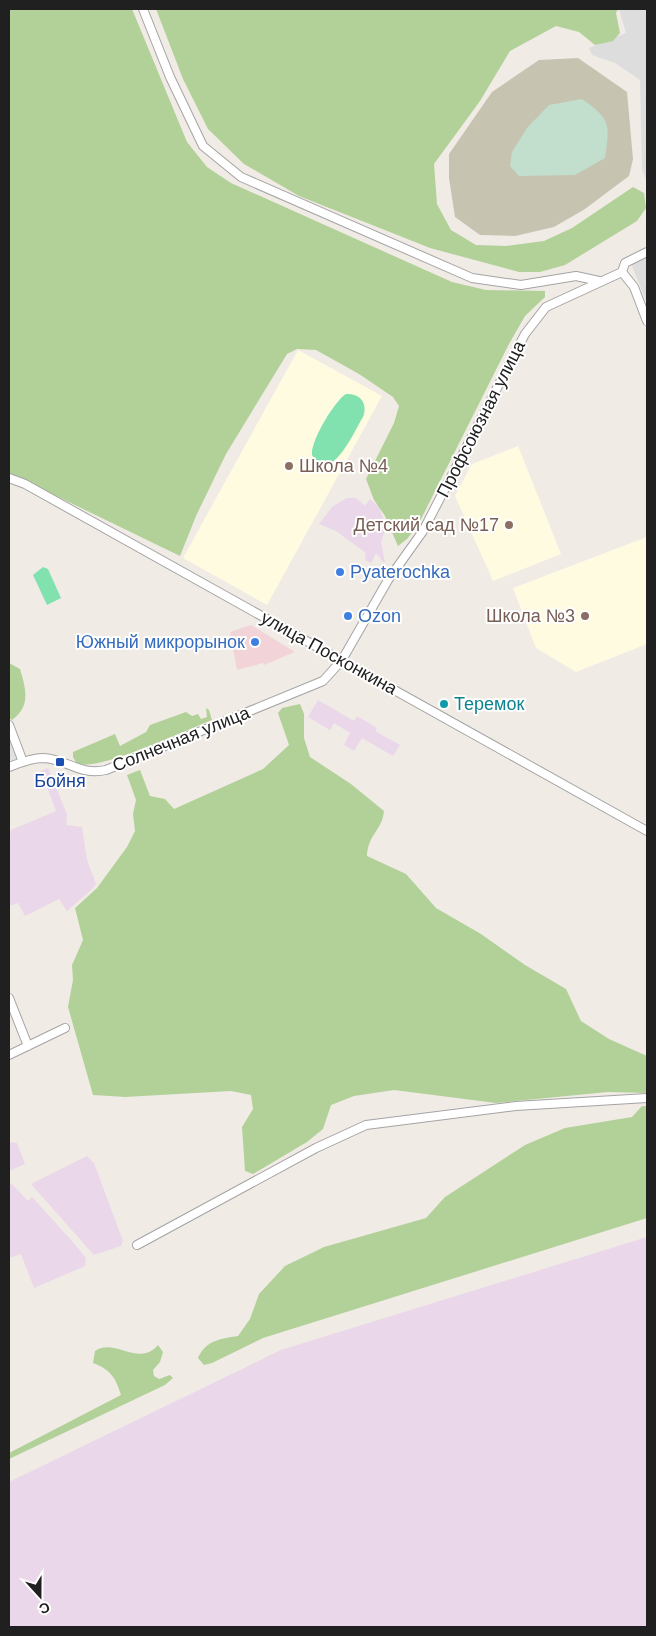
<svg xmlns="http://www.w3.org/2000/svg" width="656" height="1636" viewBox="0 0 656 1636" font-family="Helvetica,sans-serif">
  <rect width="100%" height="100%" fill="#f1ebe6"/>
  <!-- residential -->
  <path fill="#dedddd" d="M619,9H647V182L642,170L640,80L615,63L592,55L589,48L626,33Z
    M647,257V303L632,266L633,263Z"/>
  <!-- commercial -->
  <path fill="#f2d4d8" d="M251,625L295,652L264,665L263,663L237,670L230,632Z"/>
  <!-- industrial -->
  <path fill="#ead7e9" d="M347,498H356L365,506L370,499L379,507L386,527L381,542L385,562H383L376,553L371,563L365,560L366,553L336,531L319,524L333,506Z
    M318,700L354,721L357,716L377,728L375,731L400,745L393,756L362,738L354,751L344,745L350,733L334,723L330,730L308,717Z
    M48,768L67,814L66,825L82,827L87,860L96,884L90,891L67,911L59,899L25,916L18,903L9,906V843L11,830L56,811L41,771Z
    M9,1142L17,1143L25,1164L9,1171Z
    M87,1156L94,1163L123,1241L121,1246L94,1255L31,1184Z
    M12,1184L28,1201L32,1197L72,1241L86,1258L85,1266L34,1288L21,1254L9,1258V1185Z
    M647,1237V1627H9V1482L281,1350Z"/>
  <!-- education -->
  <path fill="#fffbe0" d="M298,350L382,396L267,605L183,558Z
    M518,446L561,554L493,581L455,496L472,464Z
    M647,537V644L576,672L536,648L513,588Z"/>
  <!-- construction -->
  <path fill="#c6c3b1" d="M578,58L627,92L633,159L629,176L585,209L554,227L515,236L480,235L455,217L449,178V154L492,92L539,60Z"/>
  <!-- forest -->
  <path fill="#b2d199" d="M9,9H132L187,142L207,167L231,183L452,282L486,290L545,291V297L525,316L509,344L418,525L407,539L398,546L385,516L374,500L366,479L394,423L399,406L393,397L359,374L316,350L297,349L287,354L226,454L196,516L180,556L9,473Z
    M156,9H618L616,13L620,33L613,41L595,45L579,32L556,26L510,51L480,101L434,164L437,204L451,230L476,245L506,246L544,241L572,228L633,187L644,193L646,208L637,221L565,265L540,272H519L430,248L299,196L244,164L208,129L183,79Z
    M9,663L20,669C26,689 31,706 12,720L9,718Z
    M300,704L304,714V738L310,757L351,784L384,811C382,831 368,834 367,856L406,874L436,908L481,934L525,965L566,989L581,1021L609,1039L647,1056V1093L608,1092L496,1103L394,1090L354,1096L331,1105L323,1129L307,1142L253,1174L245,1171L242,1127L253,1109L251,1095L231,1091L125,1097L93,1095L68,1007L73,980L72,965L83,940L75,908L97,888L127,847L135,831L133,814L136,800L127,775L140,770L150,796L165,799L174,809L263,769L289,745L278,713L282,708Z
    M206,708L209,710L212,720C186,730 100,771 77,764L73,757V752L115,734L120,746L146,732L150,725L186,712L192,716L198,714L201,719L207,717Z
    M642,1106H647V1218L263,1338L212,1363L204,1365L198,1358C206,1340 220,1339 238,1336L250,1319L259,1294L285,1266L324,1247L426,1218L445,1197L525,1145L565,1128L632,1117Z
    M158,1345L163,1352L160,1362L153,1370L154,1376L159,1379L170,1375L173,1378L165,1385L9,1459V1453L121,1395C116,1378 110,1369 93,1363L95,1351C115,1337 138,1368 158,1345Z"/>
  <!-- wetland -->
  <path fill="#c2dfcd" d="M582,99C611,119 610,125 605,158L575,175L519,176L510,166L512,152L527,128L549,105Z"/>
  <!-- pitch -->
  <path fill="#81e2af" d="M346,394C361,393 368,404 363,417C354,431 331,487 312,455C310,442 335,400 346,394Z
    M43,567L48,569L61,598L47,605L33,575Z"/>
  <!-- parking -->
  <path fill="#e0e0e0" d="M13,735L21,757L9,761V737Z"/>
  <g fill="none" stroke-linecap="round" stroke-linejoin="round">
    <!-- minor casing -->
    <g stroke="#a4a4a4" stroke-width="10">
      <path id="minor" d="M143,9L170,77L203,146L241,177L472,278L521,285L576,276L599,281
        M622,272L634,287L647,321
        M9,478L25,484L647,831
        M9,725L23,762
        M9,767C19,763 31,758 43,758C67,759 80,776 106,770L323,681L342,660L388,580L423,531L525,334L546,307L622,272L625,263L647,252
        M9,998L28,1046
        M9,1055L65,1028
        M137,1245L316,1148L366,1125L516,1106L647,1098"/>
    </g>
    <!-- minor -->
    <use href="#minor" stroke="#fff" stroke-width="8"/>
  </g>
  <!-- markers -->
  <g fill="#8d6e63" stroke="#fff" stroke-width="2">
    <circle cx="289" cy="466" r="5"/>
    <circle cx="509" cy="525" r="5"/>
    <circle cx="585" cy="616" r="5"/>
  </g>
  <g fill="#3f7fe0" stroke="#fff" stroke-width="2">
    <circle cx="340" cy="572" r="5"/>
    <circle cx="348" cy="616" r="5"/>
    <circle cx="255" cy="642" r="5"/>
  </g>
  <circle fill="#0f9aa8" stroke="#fff" stroke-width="2" cx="444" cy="704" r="5"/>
  <rect fill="#1a4fb4" stroke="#fff" stroke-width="2" x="55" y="757" width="10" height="10" rx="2.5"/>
  <g text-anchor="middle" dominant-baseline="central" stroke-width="4" stroke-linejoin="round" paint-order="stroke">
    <!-- street labels -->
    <g font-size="18" fill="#202020" stroke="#fff">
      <text transform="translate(481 419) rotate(-63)">Профсоюзная улица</text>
      <text transform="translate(329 653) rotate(29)">улица Посконкина</text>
      <text transform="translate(181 739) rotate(-22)">Солнечная улица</text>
    </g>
    <!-- education labels -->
    <g font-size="18" fill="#785e54" stroke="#fff" text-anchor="end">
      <text x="299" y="466" text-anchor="start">Школа №4</text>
      <text x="499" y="525">Детский сад №17</text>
      <text x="575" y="616">Школа №3</text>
    </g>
    <!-- shop labels -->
    <g font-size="18" fill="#366cbe" stroke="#fff" text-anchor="start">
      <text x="350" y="572">Pyaterochka</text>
      <text x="358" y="616">Ozon</text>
      <text x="245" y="642" text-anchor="end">Южный микрорынок</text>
    </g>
    <!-- culture labels -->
    <g font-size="18" fill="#0d838f" stroke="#fff" text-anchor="start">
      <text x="454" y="704">Теремок</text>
    </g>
    <!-- transit labels -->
    <g font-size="18" fill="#164399" stroke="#fff">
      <text x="60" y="781">Бойня</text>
    </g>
  </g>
  <!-- border -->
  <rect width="656" height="1636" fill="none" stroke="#202020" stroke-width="20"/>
  <!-- north arrow -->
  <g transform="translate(40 1596) rotate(159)" stroke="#ffffff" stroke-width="4" paint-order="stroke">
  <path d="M0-4L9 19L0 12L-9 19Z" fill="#202020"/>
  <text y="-8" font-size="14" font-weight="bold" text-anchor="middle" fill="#202020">С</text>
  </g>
</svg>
